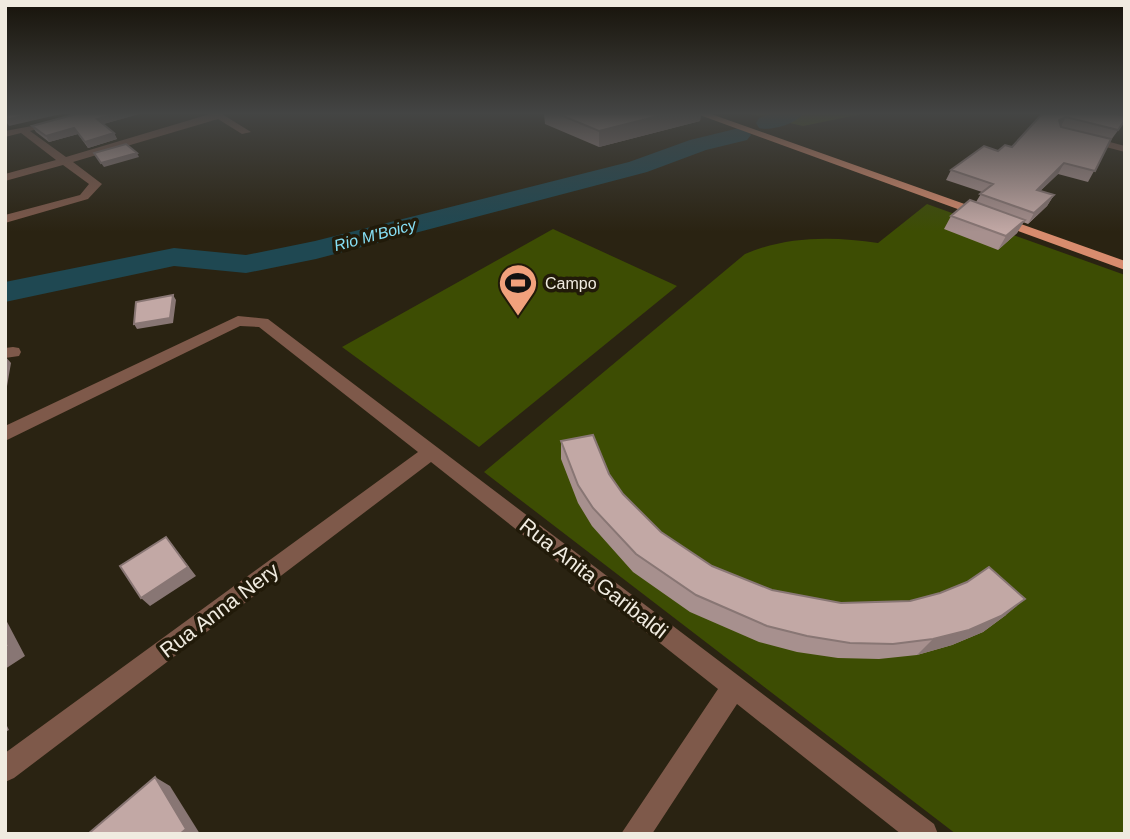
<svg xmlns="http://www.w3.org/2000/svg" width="1130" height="839" viewBox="0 0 1130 839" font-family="Helvetica,sans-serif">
  <rect width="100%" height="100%" fill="#2a2312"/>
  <!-- green -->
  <path fill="#3d4d03" d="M927,204L1125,275V834H956L484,472L745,254C787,236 833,236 878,243Z
    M553,229L677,286L479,447L342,347Z"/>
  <!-- forest -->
  <path fill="#47580f" d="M751,114H862L803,126Z"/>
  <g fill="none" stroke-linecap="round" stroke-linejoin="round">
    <!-- river -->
    <path fill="#1f4852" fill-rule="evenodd" d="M771,114H803C795,124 772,131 759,128L756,123L759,118Z
      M739,128L747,130L751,135L747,140L706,150L647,172L316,259L246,273L174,266L5,302V282L174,248L246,255L315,241L629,162L690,140Z"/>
    <!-- minor -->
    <path fill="#7e594a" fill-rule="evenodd" d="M210,114H222L251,132L242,134L218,119L73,162L102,184L88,199L5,223V215L80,195L89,184L63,165L5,181V174L56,160L21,133L5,137V131L37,125V129L30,131L66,157Z
      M1087,136L1125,146V152L1083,141L1082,139Z
      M238,316L268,319L934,824L938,834H901L737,704L652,834H621L718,689L431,462L14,778L5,782V753L418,452L259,327L240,326L5,441V426Z
      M13,347L19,348L21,352L19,356L5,358V348Z"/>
    <!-- major -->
    <path fill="#d88c6e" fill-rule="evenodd" d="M697,114H711L1125,261V270Z"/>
  </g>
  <!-- wall -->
  <path fill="#a7908e" d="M139,114L103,124L114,133L117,139L88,148L78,134L49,142L36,132L32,126Z
    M544,114H701L700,121L599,147L545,124Z
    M1042,114L1125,121L1111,140L1088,182L1058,174L1040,191L1054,195L1047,206L1028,224L1023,222L1017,233L998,250L944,229L951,216L976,202L982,192L946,180L951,170L998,151L1012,147Z
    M561,441L609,474L623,494L661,532L712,566L772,590L841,603L1006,615L983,632L952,645L917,655L879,659L838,658L797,652L759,642L690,612L633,572L592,526L578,503L561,459Z"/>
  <!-- shaded-wall -->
  <path fill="#887674" d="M33,114H61L9,126L5,120Z
    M116,114H139L100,125L97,119Z
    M666,114H701L700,121L599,147V131Z
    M1066,117L1061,126L1059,120Z
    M74,128L78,134L49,142L46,136Z
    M114,133L117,139L88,148L85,142Z
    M137,153L139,157L104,167L101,163Z
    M1064,163L1058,174L1030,201L1037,190Z
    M1054,195L1047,206L1028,224L1034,213Z
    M1025,220L1017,233L998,250L1006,236Z
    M173,295L176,300L173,323L137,329L134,324Z
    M5,356L11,363L6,392L5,393Z
    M166,537L196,576L150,606L141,598Z
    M1025,599L1006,615L983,632L952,645L917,655L933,639Z
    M5,618L25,656L5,669Z
    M5,722L9,730L5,732Z
    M155,777L170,786L200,834H180Z"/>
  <!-- building -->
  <path fill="#c2a8a5" stroke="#887674" stroke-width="2" d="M5,114H33L5,120Z
    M76,114H116L97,119L114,133L85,142L74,128L46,136L32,126Z
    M558,114H666L599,131Z
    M1042,114H1117L1125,116V120L1118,130L1066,117L1059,120L1061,127L1111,139L1095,171L1064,163L1037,190L1054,195L1034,213L980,194L993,184L951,170L984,146L998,151L1005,145L1012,147Z
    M126,144L137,153L101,163L94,153Z
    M970,200L1025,220L1006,236L951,216Z
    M173,295L170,318L134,324L136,302Z
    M593,435L609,474L623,494L661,532L712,566L772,590L841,603L910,601L940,593L967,582L989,567L1025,599L1001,616L969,630L933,639L893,644L850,643L807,636L767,626L696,595L636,554L593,508L578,485L561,441Z
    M166,537L188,567L141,598L120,566Z
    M5,639L9,646L5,648Z
    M155,777L186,829L180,834H88Z"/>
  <!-- sky -->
  <linearGradient id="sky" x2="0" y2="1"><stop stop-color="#17130a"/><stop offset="0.49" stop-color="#444544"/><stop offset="1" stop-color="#444544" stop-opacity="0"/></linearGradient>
  <rect width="1130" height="232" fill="url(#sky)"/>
  <!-- icons -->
  <defs>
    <g id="stadium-pin" transform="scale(2.0125)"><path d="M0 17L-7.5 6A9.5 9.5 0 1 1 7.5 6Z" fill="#f1a17c" stroke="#211a09"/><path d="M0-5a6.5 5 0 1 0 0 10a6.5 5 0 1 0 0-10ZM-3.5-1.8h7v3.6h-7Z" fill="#111"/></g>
  </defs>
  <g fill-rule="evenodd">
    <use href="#stadium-pin" x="518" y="283"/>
  </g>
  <g text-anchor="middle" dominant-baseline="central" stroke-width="7" stroke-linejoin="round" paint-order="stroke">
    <!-- far-water labels -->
    <g font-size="16" font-style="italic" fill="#87e0f6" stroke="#211a09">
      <text transform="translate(375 235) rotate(-15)">Rio M'Boicy</text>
    </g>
    <!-- far-poi labels -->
    <g font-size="16" fill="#f0ebe0" stroke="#211a09" text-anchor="start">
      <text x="545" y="283">Campo</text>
    </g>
    <!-- near-street labels -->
    <g font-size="21" fill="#f0ebe0" stroke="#211a09">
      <text transform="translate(594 578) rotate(38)">Rua Anita Garibaldi</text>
      <text transform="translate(219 610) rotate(-37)">Rua Anna Nery</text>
    </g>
  </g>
  <!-- border -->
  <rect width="1130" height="839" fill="none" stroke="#f0ebe0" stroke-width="14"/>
</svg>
